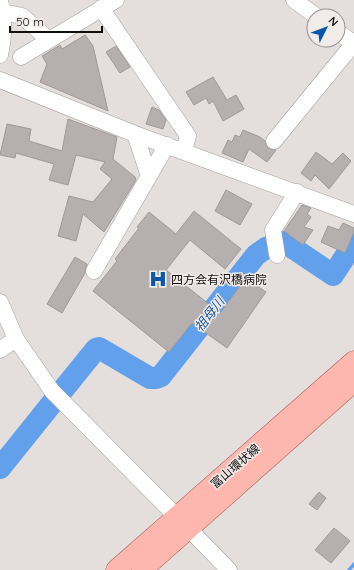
<svg xmlns="http://www.w3.org/2000/svg" width="354" height="570" viewBox="0 0 354 570" font-family="Quicksand,'Noto Sans JP',sans-serif">
  <rect width="100%" height="100%" fill="#e4dedd"/>
  <g fill="none" stroke-linecap="round" stroke-linejoin="round">
    <!-- stream -->
    <path stroke="#62a0eb" stroke-width="3.5" d="M349,570L354,564"/>
    <!-- river -->
    <path stroke="#62a0eb" stroke-width="22" d="M62,391L96,349L99,348L150,378H156L161,376L256,255L266,248L284,242L333,275L354,243
      M0,468L53,402"/>
  </g>
  <!-- building -->
  <path fill="#b5b0af" stroke="#9f9a99" d="M85,35L93,46L108,111L40,82L47,64L42,56L60,45L62,49Z
    M116,46L130,67L120,73L106,52Z
    M213,77L227,100L236,95L244,109L223,121L213,101L209,104L206,98L194,105L186,92Z
    M152,107L159,110L166,120L163,129L146,124Z
    M68,119L117,137L113,159L135,177L136,180L104,232L83,214L76,241L58,236L69,196L93,202L112,179L100,169L105,162L76,155L68,185L49,180L54,164L16,153L15,158L0,155L7,124L31,129L29,141L62,151Z
    M243,130L260,137L265,141L268,148L276,150L267,162L249,149L243,162L222,153L228,140L232,142L235,135L240,137Z
    M316,152L332,164L343,153L351,161L329,189L315,175L311,181L301,173Z
    M226,190L252,204L240,225L215,211Z
    M302,205L311,208L307,214L311,217L304,227L313,230L303,245L284,231Z
    M194,211L241,249L225,269L190,240L166,270L220,313L246,278L266,292L227,348L192,323L169,352L93,291L117,261L115,259L139,228L137,227L149,212L176,234Z
    M343,223L354,228V232L345,253L321,242L328,226L339,230Z
    M75,257L87,264L85,273L62,313L47,304Z
    M319,492L326,498L317,510L309,504Z
    M334,528L350,541L331,563L315,550Z"/>
  <g fill="none" stroke-linecap="round" stroke-linejoin="round">
    <!-- minor casing -->
    <g stroke="#a49e9d" stroke-width="17">
      <path id="minor" d="M294,0L316,16
        M0,1C5,20 4,36 0,55
        M101,8L188,136L184,151
        M3,12L22,16L49,40
        M338,32L353,43L354,41
        M21,57L116,0
        M0,80L135,134L354,214
        M135,134L149,176
        M274,141L354,43
        M277,255L273,230L297,192
        M94,271L167,145
        M0,302L16,339L52,391L177,517
        M0,350L16,339
        M189,529L229,570"/>
    </g>
    <!-- major casing -->
    <g stroke="#a95d54" stroke-width="21">
      <path id="major" d="M116,570L354,361
        M142,570L354,382"/>
    </g>
    <!-- minor -->
    <use href="#minor" stroke="#fff" stroke-width="16"/>
    <!-- major -->
    <use href="#major" stroke="#fdb7af" stroke-width="20"/>
  </g>
  <!-- icons -->
  <defs>
    <g id="hospital-bare" transform="scale(1.38)"><path d="M-5-5h3v3.5h4V-5h3V5h-3V1.5h-4V5h-3Z" fill="#0659a8" stroke="#f1ebea" stroke-width="2.5" paint-order="stroke"/></g>
  </defs>
  <g fill-rule="evenodd">
    <use href="#hospital-bare" x="158" y="279"/>
  </g>
  <g text-anchor="middle" dominant-baseline="central" stroke-width="3" stroke-linejoin="round" paint-order="stroke">
    <!-- poi labels -->
    <g font-size="12" fill="#100e0d" stroke="#f1ebea" text-anchor="start">
      <text x="171" y="279">四方会有沢橋病院</text>
    </g>
    <!-- street labels -->
    <g font-size="12" fill="#100e0d" stroke="#f1ebea">
      <text transform="translate(235 466) rotate(-41)">富山環状線</text>
    </g>
    <!-- water labels -->
    <g font-size="13" font-style="italic" fill="#145497" stroke="#f1ebea">
      <text transform="translate(209 314) rotate(-52)">祖母川</text>
    </g>
  </g>
  <!-- north arrow -->
  <g transform="translate(326 28) rotate(48)"><circle r="19" fill="#f1ebea" stroke="#979392"/>
  <path d="M0-3L7 15L0 10L-7 15Z" fill="#0659a8"/>
  <text y="-6" font-size="11" font-weight="bold" text-anchor="middle" fill="#100e0d">N</text>
  </g>
  <!-- scale -->
  <path d="M10 26v6h92v-6" fill="none" stroke="#100e0d" stroke-width="2"/>
  <text x="16" y="26" font-size="12" fill="#100e0d" stroke="#f1ebea" stroke-width="3" paint-order="stroke">50 m</text>
</svg>
